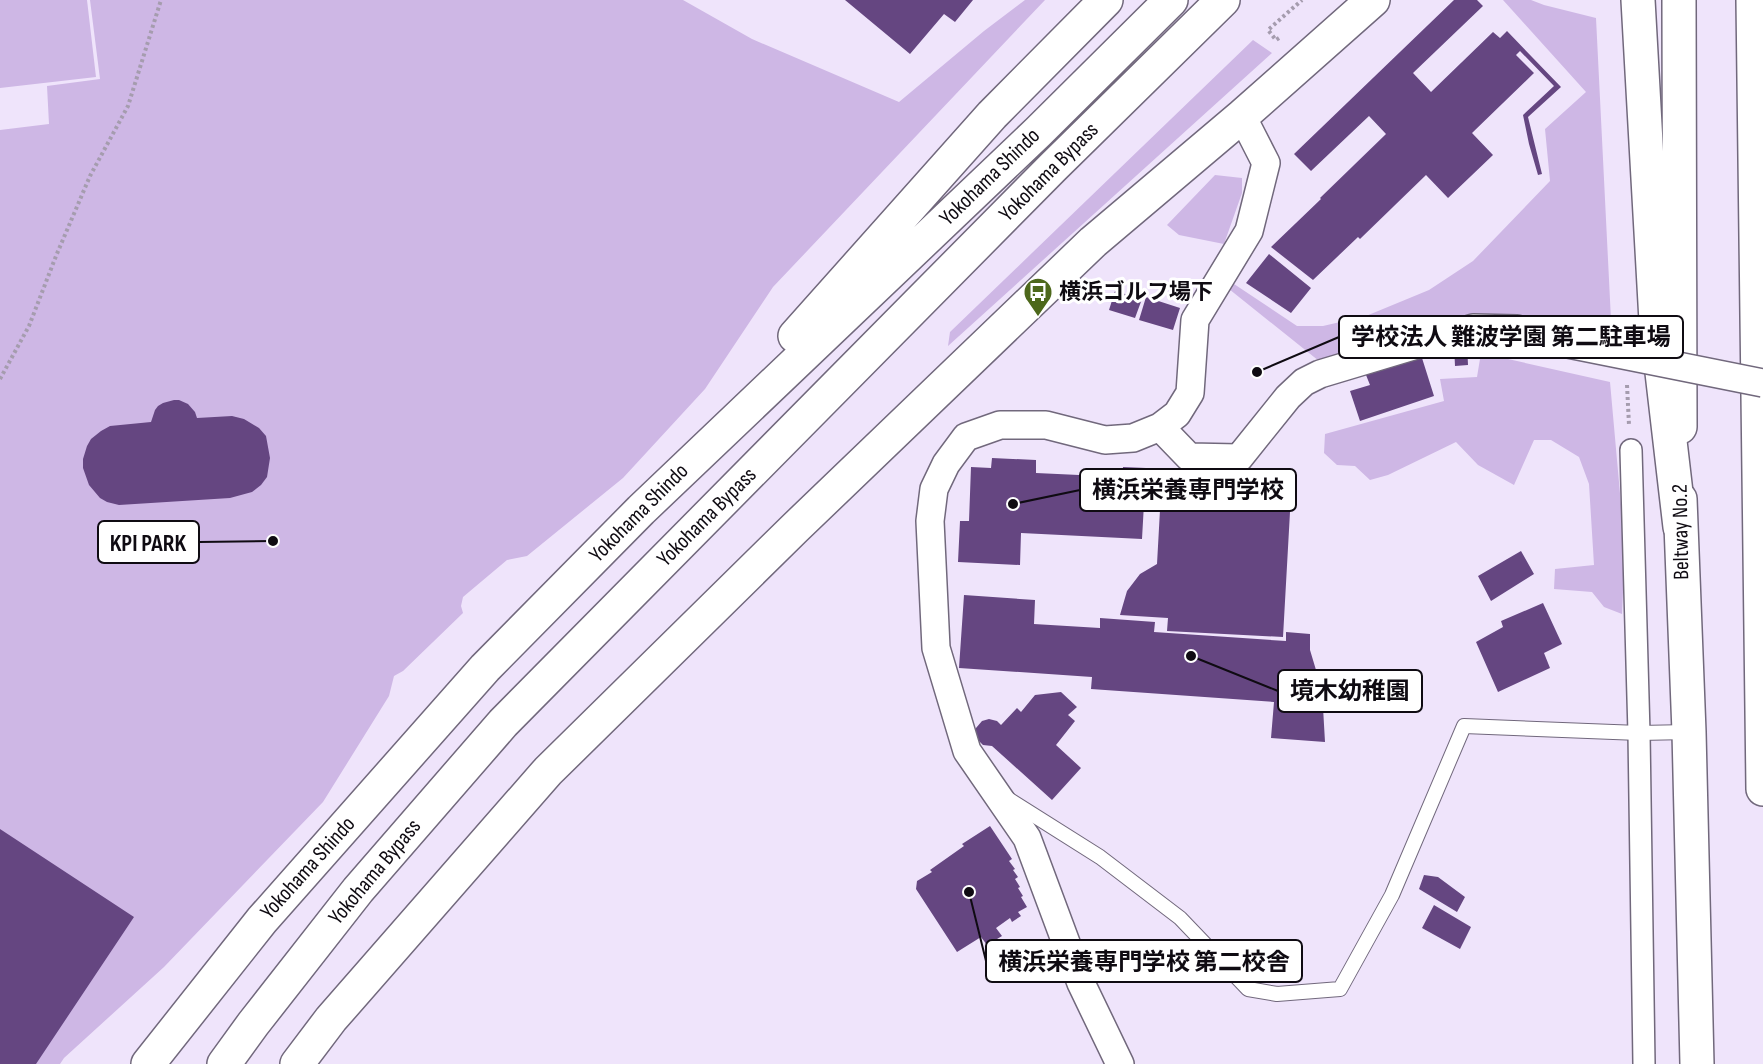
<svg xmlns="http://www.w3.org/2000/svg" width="1763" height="1064" viewBox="0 0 1763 1064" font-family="'Sofia Sans Condensed','Noto Sans JP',sans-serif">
  <rect width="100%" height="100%" fill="#efe4fb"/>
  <!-- green -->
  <path fill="#ceb7e5" d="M0,0H87L96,77L0,88Z
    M90,0H683L752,39L899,102L984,31L1025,0H1045L773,287L705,389L623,478L527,556L507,560L463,597L461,606L463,613L403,671L394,676L389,696L323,802L164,967L64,1058L60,1064H0V130L49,124L47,86L100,79Z
    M1503,0H1531L1544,5L1596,18L1612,340L1517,319L1319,361L1229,289L1234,284L1297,326H1323L1366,316L1429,290L1473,261L1550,181L1545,129L1586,92Z
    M1253,40L1272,53L948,346L950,332Z
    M1215,175L1242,178V193L1224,244L1179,235L1167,225Z
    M1481,353L1610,382L1625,549L1622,614L1604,607L1592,592L1554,589L1555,569L1594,565L1589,484L1579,457L1551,440H1534L1514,485L1478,465L1456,442L1388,475L1370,480L1355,466L1337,465L1324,453L1325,434L1444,401L1440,379L1477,377Z"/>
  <!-- building -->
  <path fill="#654681" d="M845,0H973L955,22L944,14L910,54Z
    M1454,0H1477L1483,6L1413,73L1431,92L1493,32L1500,38L1507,31L1561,87L1528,117L1542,174L1538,175L1529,144L1523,115L1554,86L1520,51L1516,55L1534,73L1472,133L1493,155L1448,198L1426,175L1360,239L1358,237L1313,280L1271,247L1321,199L1320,198L1386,134L1369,116L1311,171L1294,154Z
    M1269,254L1311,288L1291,313L1246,283Z
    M1115,291L1142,299L1135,318L1109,310Z
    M1146,297L1180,308L1173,330L1139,320Z
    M1467,344L1468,365L1455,366L1454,345Z
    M1422,358L1434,396L1360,421L1350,391L1370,385L1366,375Z
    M174,400H179L188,404L195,412L197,418L232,416L244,419L259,428L266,436L270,458L267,477L261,485L252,492L230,498L119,505L107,502L100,498L89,485L83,468V459L87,446L91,439L101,431L110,426L151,422L155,410L158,406L163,403Z
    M992,458L1036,460V473L1122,477L1123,467L1146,468L1142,539L1021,533L1020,565L958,562L960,521H969L971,467L991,468Z
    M1161,492L1182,493L1181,506L1290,512L1283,637L1167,631L1168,618L1120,615L1127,591L1140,574L1157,564Z
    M1521,551L1534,574L1491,601L1478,576Z
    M964,595L1035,600L1034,624L1100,628V618L1155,622L1154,632L1286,641V632L1310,634V650L1322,690L1325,742L1271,738L1274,702L1091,689L1092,677L959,668Z
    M1543,603L1562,644L1544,653L1550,668L1498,692L1476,642L1503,627L1501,621Z
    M1061,692L1077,707L1068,715L1075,721L1056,745L1081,768L1052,800L992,746L983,745L977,739L975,734L976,728L982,721L989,719L997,721L1001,725L1017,708L1021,712L1035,695Z
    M990,826L1012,859L1009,861L1015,869L1013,870L1018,877L1015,879L1020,887L1018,888L1023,896L1021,897L1027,907L1018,912L1021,916L1012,922L1010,918L996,928L1002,936L987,945L981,937L957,952L916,889L917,881L932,872L930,870L964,846L962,844Z
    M0,829L134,917L36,1064H0Z
    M1424,875L1438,877L1465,897L1457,912L1419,889Z
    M1434,905L1471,927L1460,949L1422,928Z"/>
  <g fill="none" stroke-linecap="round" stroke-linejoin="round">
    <!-- service casing -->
    <g stroke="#71687c" stroke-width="16">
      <path id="service" d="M1008,799L1100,857L1180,918L1248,989L1277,994L1340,989L1392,895L1464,726L1639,733L1689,732"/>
    </g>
    <!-- pedestrian casing -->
    <g stroke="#71687c" stroke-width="24">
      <path id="pedestrian" d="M1631,450L1639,733L1644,1064"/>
    </g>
    <!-- minor casing -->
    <g stroke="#71687c" stroke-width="30">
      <path id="minor" d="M1160,427L1189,457L1239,458L1288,397L1304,382L1320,374L1473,328L1517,329L1558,342
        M1120,1064L1081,983L1027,838L967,751L936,648L930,521L934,489L946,464L966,437L1000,425H1046L1105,440L1133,438L1160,427L1177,414L1190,393L1195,320L1249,231L1266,163L1242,116"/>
    </g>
    <!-- tertiary casing -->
    <g stroke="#71687c" stroke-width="36">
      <path id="tertiary" d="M297,1064L331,1019L548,771L795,528L1093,242L1242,116L1373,0"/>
    </g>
    <!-- primary casing -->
    <g stroke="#71687c" stroke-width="36">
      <path id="primary" d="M1679,0L1680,427
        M1753,0L1763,789
        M1680,499L1689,732L1697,1064"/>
    </g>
    <!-- trunk casing -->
    <g stroke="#71687c" stroke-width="36">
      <path id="trunk" d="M1638,0L1656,321L1680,527
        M795,336L992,115L1106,0
        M148,1064L262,920L485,668L641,510L1038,132L1171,0
        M224,1064L253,1024L358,890L503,723L1053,167L1223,0"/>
    </g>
    <!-- path -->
    <path stroke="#a59cae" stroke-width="4" stroke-dasharray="3 3" stroke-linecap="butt" d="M1279,38L1276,40L1268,30L1302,0
      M0,379L29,326L56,256L90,176L128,106L161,0
      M1627,385L1629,425"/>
    <!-- service -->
    <use href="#service" stroke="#fff" stroke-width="14"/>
    <!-- pedestrian -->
    <use href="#pedestrian" stroke="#fff" stroke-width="21"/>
    <!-- minor -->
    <use href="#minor" stroke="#fff" stroke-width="27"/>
    <!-- tertiary -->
    <use href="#tertiary" stroke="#fff" stroke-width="33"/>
    <!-- primary -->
    <use href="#primary" stroke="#fff" stroke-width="33"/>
    <!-- trunk -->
    <use href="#trunk" stroke="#fff" stroke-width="33"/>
    <!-- minor-bridge casing -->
    <g stroke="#71687c" stroke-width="30" stroke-linecap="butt">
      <path id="minor-bridge" d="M1558,342L1763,383"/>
    </g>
    <!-- minor-bridge -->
    <use href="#minor-bridge" stroke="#fff" stroke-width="27"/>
  </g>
  <!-- icons -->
  <defs>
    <g id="bus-pin" transform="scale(1.5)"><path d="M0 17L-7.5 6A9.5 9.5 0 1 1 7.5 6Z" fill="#4d681b" stroke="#fff"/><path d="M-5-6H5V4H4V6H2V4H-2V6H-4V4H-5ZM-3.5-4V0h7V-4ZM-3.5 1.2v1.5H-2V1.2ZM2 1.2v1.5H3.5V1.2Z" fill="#fff"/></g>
  </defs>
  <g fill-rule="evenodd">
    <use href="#bus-pin" x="1038" y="292"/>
  </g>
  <g text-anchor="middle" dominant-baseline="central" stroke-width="6" stroke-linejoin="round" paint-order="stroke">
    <!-- street labels -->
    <g font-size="22" fill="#0f0b12" stroke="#fff">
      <text transform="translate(1049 172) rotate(-45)">Yokohama Bypass</text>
      <text transform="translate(990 177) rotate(-44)">Yokohama Shindo</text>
      <text transform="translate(639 513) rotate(-45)">Yokohama Shindo</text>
      <text transform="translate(707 517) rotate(-45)">Yokohama Bypass</text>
      <text transform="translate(1681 532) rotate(-91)">Beltway No.2</text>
      <text transform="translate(308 868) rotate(-48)">Yokohama Shindo</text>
      <text transform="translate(375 872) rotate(-50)">Yokohama Bypass</text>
    </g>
    <!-- poi labels -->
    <g font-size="22" font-weight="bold" fill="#0f0b12" stroke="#fff" text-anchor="start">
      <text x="1059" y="292">横浜ゴルフ場下</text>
    </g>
  </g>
  <!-- callouts -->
  <path fill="none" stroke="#0f0b12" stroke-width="2" d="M1257 372L1339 337M1013 504L1080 490M273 541L199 542M1191 656L1278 691M969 892L986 961"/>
  <g fill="#0f0b12" stroke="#fff" stroke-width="2">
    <circle cx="1257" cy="372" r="6"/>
    <circle cx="1013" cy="504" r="6"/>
    <circle cx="273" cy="541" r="6"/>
    <circle cx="1191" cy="656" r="6"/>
    <circle cx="969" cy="892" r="6"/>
  </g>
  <g fill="#fff" stroke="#0f0b12" stroke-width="2">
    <rect x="1339" y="316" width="344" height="42" rx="6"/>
    <rect x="1080" y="469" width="216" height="42" rx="6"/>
    <rect x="98" y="521" width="101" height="42" rx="6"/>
    <rect x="1278" y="670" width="144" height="42" rx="6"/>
    <rect x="986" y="940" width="316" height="42" rx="6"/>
  </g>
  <g font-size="24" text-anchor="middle" font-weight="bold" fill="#0f0b12">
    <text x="1511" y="345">学校法人 難波学園 第二駐車場</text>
    <text x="1188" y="498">横浜栄養専門学校</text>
    <text x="148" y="551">KPI PARK</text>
    <text x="1350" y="699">境木幼稚園</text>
    <text x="1144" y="970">横浜栄養専門学校 第二校舎</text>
  </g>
</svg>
